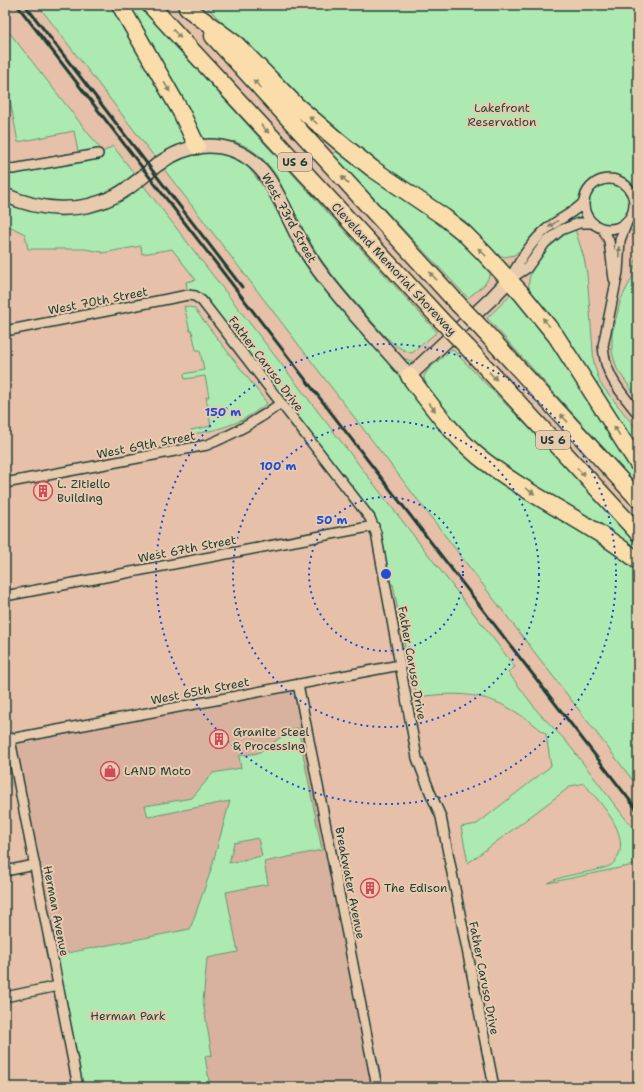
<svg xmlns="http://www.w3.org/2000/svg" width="643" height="1092" viewBox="0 0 643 1092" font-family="'Shantell Sans',sans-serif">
  <rect width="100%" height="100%" fill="#e6c0a9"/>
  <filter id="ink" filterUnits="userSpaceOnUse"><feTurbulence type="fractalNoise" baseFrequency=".025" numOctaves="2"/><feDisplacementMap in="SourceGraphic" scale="8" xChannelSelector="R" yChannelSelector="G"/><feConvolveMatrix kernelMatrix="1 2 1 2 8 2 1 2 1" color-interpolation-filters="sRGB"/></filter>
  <g filter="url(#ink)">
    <!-- built -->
    <path fill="#d8b29e" d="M298,684L377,1087H204L176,932L52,956L19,785L5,788V740Z"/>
    <!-- green -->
    <path fill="#aceab1" stroke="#669472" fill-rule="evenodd" d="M38,5H138L437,332L412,353C392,348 380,330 366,315C351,297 335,280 322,261C304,234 291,204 276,175C265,159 252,147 233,141L251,171L265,189L302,260L317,281L366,338L389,352L413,362L409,382L441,426L638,568V787Z
      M205,5H638V242L625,220L606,225L587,227L546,225L525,247L514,255L505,257L492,253L483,245L478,234L465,221L409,187L376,164L281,82Z
      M5,27L103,152L113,146L515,667L508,672L538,712L566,741L638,835V864L548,883C566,873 587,874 607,867C614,865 618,858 620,851C625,827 598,801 584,783L571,786L468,863L461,827L477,824L551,766L546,734C501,697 475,689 417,697L410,664H408L393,584L385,585L376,533L202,301L188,295L186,282L196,280L172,249L142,254L141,246L102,253V252L85,249H28L25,234L5,224V168L79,157L74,131L18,142L5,74Z
      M339,149L443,222L492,271L485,284L468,298L333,155Z
      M575,229L584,258L587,274L594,364L600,383L638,431V454L532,297C530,292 528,287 529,281C530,266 549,245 561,236C565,233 570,231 575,229Z
      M638,248V399L617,369L612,352V334L621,299L632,278Z
      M513,293L562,353L638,474V482L636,484L487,318Z
      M184,306L194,308L267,403C245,422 221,430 192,434L191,430L211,426L206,397H209L205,376L185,379L184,374L204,370L200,350H196L192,331H190Z
      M452,349L557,457L638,545L632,551L505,469L466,437L427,387C426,384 424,380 424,377C425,370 446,355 452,349Z
      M298,728L322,850L264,862L268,884L226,892L238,952L207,958L203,1002L212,1055L205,1056L210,1087H78L52,956L190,929L210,873L230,801L148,817L145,806L192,798L213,773L241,768L239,756L258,753L293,729ZM258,838L262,856L229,863L234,843Z"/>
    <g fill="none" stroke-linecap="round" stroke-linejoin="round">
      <!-- street casing -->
      <g stroke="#1f3d34" stroke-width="12">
        <path id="street" d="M5,168L13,169L98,154
          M584 204a25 25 0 1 1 50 0a25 25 0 1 1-50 0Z
          M627,222L620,240L618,272L603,346C605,376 620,391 638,414
          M603,229L609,241L614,279
          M510,279L527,268L545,243L561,230L579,223H593
          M509,280C520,261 531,241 549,227C560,218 574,213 584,202
          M5,331L188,295L195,296L202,301L370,518L376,533L417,758L430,792L441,817L494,1087
          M5,483L207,445C234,434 257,421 281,403
          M5,596L374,526
          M298,684L377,1087
          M10,739L78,1087
          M5,740L400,665
          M5,871L35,865
          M5,997L58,986"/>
      </g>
      <!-- secondary casing -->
      <g stroke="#1f3d34" stroke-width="16">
        <path id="secondary" d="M5,195C40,211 80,214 115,196C131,188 143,176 157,165C185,144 221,138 251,160C267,172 275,190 284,207C293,227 302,247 315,265C343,305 378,339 409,376L492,298L509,280"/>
      </g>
      <!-- highway casing -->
      <g stroke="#1f3d34" stroke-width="19">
        <path id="highway" d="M120,5L181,112L197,146
          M150,5L440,319
          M187,8L237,45L296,105L343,145L373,169L444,217L464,233L483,252L521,293L556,336L638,464
          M213,36L459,305
          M483,330L638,499
          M467,347L638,533
          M409,376C430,404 451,433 478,456C528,496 588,521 638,561"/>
      </g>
      <!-- street -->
      <use href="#street" stroke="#e8caaf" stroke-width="9"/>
      <!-- secondary -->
      <use href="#secondary" stroke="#e8caaf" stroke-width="13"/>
      <!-- highway -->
      <use href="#highway" stroke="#fbddab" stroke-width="16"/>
      <!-- rail -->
      <path stroke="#1f3d34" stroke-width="3" d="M17,5L638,811
        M25,5L242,287"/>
      <!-- highway-bridge casing -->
      <g stroke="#1f3d34" stroke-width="19" stroke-linecap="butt">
        <path id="highway-bridge" d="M459,305L483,330
          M440,319L467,347"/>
      </g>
      <!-- highway-bridge -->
      <use href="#highway-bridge" stroke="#fbddab" stroke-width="16"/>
    </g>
    <!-- one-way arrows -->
    <defs><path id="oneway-solid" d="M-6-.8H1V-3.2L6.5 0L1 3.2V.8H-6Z"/></defs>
    <g fill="#82856a">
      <use href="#oneway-solid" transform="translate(177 34) rotate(47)"/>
      <use href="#oneway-solid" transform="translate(257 84) rotate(-133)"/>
      <use href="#oneway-solid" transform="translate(167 87) rotate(60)"/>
      <use href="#oneway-solid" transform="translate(313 120) rotate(-138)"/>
      <use href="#oneway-solid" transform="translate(265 129) rotate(47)"/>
      <use href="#oneway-solid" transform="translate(345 180) rotate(-133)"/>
      <use href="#oneway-solid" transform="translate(482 252) rotate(-135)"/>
      <use href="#oneway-solid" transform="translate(433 276) rotate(-133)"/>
      <use href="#oneway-solid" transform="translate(546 322) rotate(-129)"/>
      <use href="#oneway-solid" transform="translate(493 376) rotate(47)"/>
      <use href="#oneway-solid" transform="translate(432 407) rotate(51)"/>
      <use href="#oneway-solid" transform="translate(564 418) rotate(-133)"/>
      <use href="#oneway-solid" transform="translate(617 431) rotate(-122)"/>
      <use href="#oneway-solid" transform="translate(581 472) rotate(47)"/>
      <use href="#oneway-solid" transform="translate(530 491) rotate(32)"/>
    </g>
    <g fill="#797c6b">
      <use href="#oneway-solid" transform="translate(553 224) rotate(144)"/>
      <use href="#oneway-solid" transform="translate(619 252) rotate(-90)"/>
    </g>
  </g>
  <!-- distance rings -->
  <g fill="none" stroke="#1d4ed8" stroke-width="2" stroke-dasharray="2 4">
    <circle cx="386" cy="574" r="77"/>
    <circle cx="386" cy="574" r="153"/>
    <circle cx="386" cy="574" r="230"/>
  </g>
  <!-- icons -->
  <defs>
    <g id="building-ring" transform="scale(1)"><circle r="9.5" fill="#e8caaf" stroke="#d1495b" stroke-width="1.5"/><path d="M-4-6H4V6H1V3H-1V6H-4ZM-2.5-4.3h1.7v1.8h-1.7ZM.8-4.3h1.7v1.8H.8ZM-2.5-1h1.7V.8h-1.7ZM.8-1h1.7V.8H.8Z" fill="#d1495b"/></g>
    <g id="shop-ring" transform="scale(1)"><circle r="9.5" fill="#e8caaf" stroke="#d1495b" stroke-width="1.5"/><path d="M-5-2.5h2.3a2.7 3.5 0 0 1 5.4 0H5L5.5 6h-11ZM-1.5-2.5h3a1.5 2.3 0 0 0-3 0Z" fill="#d1495b"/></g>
  </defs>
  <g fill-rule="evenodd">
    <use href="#building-ring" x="43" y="491"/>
    <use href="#building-ring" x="219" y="739"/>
    <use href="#shop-ring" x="110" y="771"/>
    <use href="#building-ring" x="370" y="888"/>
  </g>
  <g text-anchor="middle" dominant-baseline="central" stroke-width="4" stroke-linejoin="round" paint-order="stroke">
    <!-- shield labels -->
    <g fill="#e8caaf" stroke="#5b6759" stroke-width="1">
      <rect x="278" y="153" width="34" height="18" rx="3"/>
      <rect x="536" y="431" width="34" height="18" rx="3"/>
    </g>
    <g font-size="11" font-weight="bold" fill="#1f3d34">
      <text x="295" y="162">US 6</text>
      <text x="553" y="440">US 6</text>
    </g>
    <!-- park labels -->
    <g font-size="12" fill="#26463a" stroke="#e8caaf">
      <text x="502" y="108">Lakefront<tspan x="502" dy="14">Reservation</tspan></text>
      <text x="128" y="1016">Herman Park</text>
    </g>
    <!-- street labels -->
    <g font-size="12" fill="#1f3d34" stroke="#e8caaf">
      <text transform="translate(289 218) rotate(61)">West 73rd Street</text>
      <text transform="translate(394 269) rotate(47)">Cleveland Memorial Shoreway</text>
      <text transform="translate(98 301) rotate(-11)">West 70th Street</text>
      <text transform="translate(266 364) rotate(53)">Father Caruso Drive</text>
      <text transform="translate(146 445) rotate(-11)">West 69th Street</text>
      <text transform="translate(187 549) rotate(-11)">West 67th Street</text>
      <text transform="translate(412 663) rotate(80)">Father Caruso Drive</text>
      <text transform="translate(200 691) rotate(-11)">West 65th Street</text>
      <text transform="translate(350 883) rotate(79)">Breakwater Avenue</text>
      <text transform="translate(56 911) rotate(79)">Herman Avenue</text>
      <text transform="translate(484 978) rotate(79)">Father Caruso Drive</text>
    </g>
    <!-- poi labels -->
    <g font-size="12" fill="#1f3d34" stroke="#e8caaf" text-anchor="start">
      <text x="57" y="484">L. Zitiello<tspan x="57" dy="14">Building</tspan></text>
      <text x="233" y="732">Granite Steel<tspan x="233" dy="14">&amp; Processing</tspan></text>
      <text x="124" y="771">LAND Moto</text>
      <text x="384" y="888">The Edison</text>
    </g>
  </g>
  <circle cx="386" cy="574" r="6" fill="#1d4ed8" stroke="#e8caaf" stroke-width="2"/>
  <g font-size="12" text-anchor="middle" font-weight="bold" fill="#1d4ed8" stroke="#e8caaf" stroke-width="4" stroke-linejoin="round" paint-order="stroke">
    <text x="223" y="416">150 m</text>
    <text x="278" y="470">100 m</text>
    <text x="332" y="524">50 m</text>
  </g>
  <!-- margin -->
  <rect width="643" height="1092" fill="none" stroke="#e8caaf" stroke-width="20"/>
  <rect x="10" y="10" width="623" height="1072" fill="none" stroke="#1f3d34" stroke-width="1.5" filter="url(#ink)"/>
</svg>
